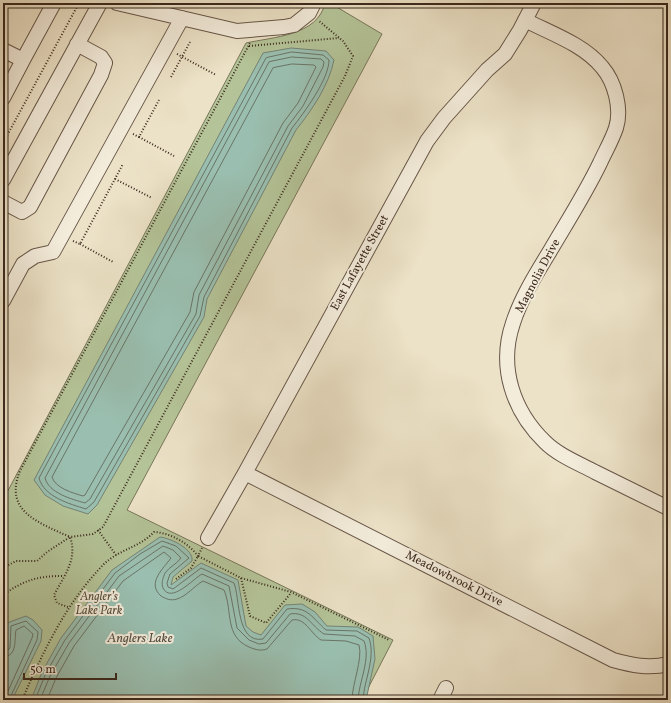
<svg xmlns="http://www.w3.org/2000/svg" width="671" height="703" viewBox="0 0 671 703" font-family="Vollkorn,serif">
  <rect width="100%" height="100%" fill="#ece2c7"/>
  <filter id="stains"><feTurbulence type="fractalNoise" baseFrequency=".005" numOctaves="4"/><feColorMatrix values="0 0 0 0 .2 0 0 0 0 .09 0 0 0 0 .02 0 0 0 .5 -.17"/></filter>
  <radialGradient id="worn" r=".72"><stop offset=".6" stop-color="#630" stop-opacity="0"/><stop offset="1" stop-color="#630" stop-opacity=".3"/></radialGradient>
  <!-- green -->
  <path fill="#b4c498" stroke="#78765a" d="M325,3H330L382,34L127,510L393,640L362,700H3V500L246,43C272,37 318,36 325,3Z"/>
  <!-- water -->
  <path fill="#9abfb0" stroke="#748375" d="M291,48L326,51L334,60C329,85 312,110 296,130L207,299L204,317L97,505L88,514L63,506L45,495L34,480L263,53Z
    M160,537C170,538 194,549 192,561L173,577L171,585L201,563L238,580L246,626L253,632L261,635L285,605L302,604L315,612L327,626L358,627L373,636L375,659L366,700H31L42,672L61,638L112,570Z
    M26,616L33,620L42,630L41,641L12,700H3V648L6,647L7,623Z"/>
  <g fill="none" stroke-linecap="round" stroke-linejoin="round">
    <!-- shore -->
    <path stroke="#6a7466" stroke-width="1" d="M292,52L323,55L329,60C329,79 304,113 292,128L204,297L200,316L94,502L86,509C70,504 44,497 39,478L266,58Z
      M292,57L321,59L324,62L323,67L303,106L288,126L199,295L196,314L90,499L85,503C71,499 49,493 45,478L269,62Z
      M292,64L314,65L316,67L298,103L283,123L194,292L190,312L85,495L83,496C73,493 55,488 52,477L273,68Z
      M3,652L7,651L10,648L11,626L26,621L38,632L37,640L9,700
      M3,657C18,656 14,640 16,630L24,626L33,634L32,638L4,700
      M35,700L46,673L65,640L115,573L140,554L162,541L176,546L189,558L170,574L167,583L168,587L173,589L201,568L234,583C240,597 236,644 263,639L287,609C308,606 312,618 326,630L357,631L369,638C376,658 364,680 363,700
      M40,700L50,676L69,643L119,576L163,546L173,550L181,558C177,564 169,567 165,573C163,578 161,583 163,588C171,604 193,579 202,574L229,586L237,628L249,640L259,644L266,643L290,614C307,611 311,626 324,634L355,636L364,641C371,659 359,681 358,700
      M47,700L56,678L74,646L123,581L164,552L171,558C164,568 146,583 161,596C166,599 171,601 177,599C187,596 194,586 203,581L224,590C233,611 224,636 249,647C256,650 261,651 267,649L292,620C305,617 311,634 321,640L346,641L359,645C363,659 352,684 352,700"/>
    <!-- minor casing -->
    <g stroke="#675648" stroke-width="16">
      <path id="minor" d="M117,3L237,31L284,27L294,25L309,13L314,3
        M525,20C550,33 583,44 602,67C615,82 622,109 616,128C612,140 605,152 600,163C585,194 567,222 550,251C536,274 521,298 513,323C498,367 513,411 545,442C558,455 578,463 595,472C619,484 644,496 668,508
        M3,50L23,60L3,98
        M23,60L54,3
        M3,180L100,3
        M3,202L22,212L30,207L101,75L105,63L101,57L77,44
        M3,301L23,264L35,256L53,252L182,18
        M245,473L613,660C631,665 649,669 668,664
        M208,538L245,473L427,141L444,118L487,70L505,54L520,30L534,3
        M440,700L446,688"/>
    </g>
    <!-- path -->
    <path stroke="#3b281d" stroke-width="2" stroke-dasharray="1 2" stroke-linecap="butt" d="M249,46L339,38
      M177,54L216,75
      M171,77L190,42
      M133,134L139,137L159,100
      M139,137L174,156
      M3,143L79,3
      M115,179L152,198
      M73,241L80,244L123,164
      M80,244L113,262
      M98,530L116,555
      M3,568L16,561H37L47,552L70,537L93,534L103,527L345,76L353,56L343,41L319,21
      M241,578L250,616L266,623L291,593
      M176,579L191,568L198,556L241,578L291,592L389,640
      M68,607L57,603L54,595C64,576 78,559 70,537C40,523 3,512 20,471L250,43
      M3,616L5,613L3,595C24,580 38,576 63,576
      M22,700C43,652 66,603 103,565C119,549 139,548 154,532C171,533 188,543 198,556L202,548"/>
    <!-- minor -->
    <use href="#minor" stroke="#f3ecdb" stroke-width="14"/>
  </g>
  <g text-anchor="middle" dominant-baseline="central" stroke-width="4" stroke-linejoin="round" paint-order="stroke">
    <!-- street labels -->
    <g font-size="12" fill="#3b281d" stroke="#f3ecdb">
      <text transform="translate(360 263) rotate(-61)">East Lafayette Street</text>
      <text transform="translate(538 276) rotate(-62)">Magnolia Drive</text>
      <text transform="translate(454 579) rotate(27)">Meadowbrook Drive</text>
    </g>
    <!-- park labels -->
    <g font-size="12" font-style="italic" fill="#594f3c" stroke="#f3ecdb">
      <text x="99" y="597">Angler’s<tspan x="99" dy="14">Lake Park</tspan></text>
    </g>
    <!-- water labels -->
    <g font-size="13" font-style="italic" fill="#534e42" stroke="#f3ecdb">
      <text x="140" y="639">Anglers Lake</text>
    </g>
  </g>
  <!-- margin -->
  <rect width="671" height="703" fill="none" stroke="#ece2c7" stroke-width="16"/>
  <rect x="4" y="4" width="663" height="695" fill="none" stroke="#3b281d" stroke-width="2"/>
  <rect x="8" y="8" width="655" height="687" fill="none" stroke="#3b281d"/>
  <!-- scale -->
  <path d="M24 673v6h92v-6" fill="none" stroke="#3b281d" stroke-width="2"/>
  <text x="30" y="673" font-size="12" fill="#3b281d" stroke="#f3ecdb" stroke-width="3" paint-order="stroke">50 m</text>
  <rect width="100%" height="100%" filter="url(#stains)"/>
  <rect width="100%" height="100%" fill="url(#worn)"/>
</svg>
